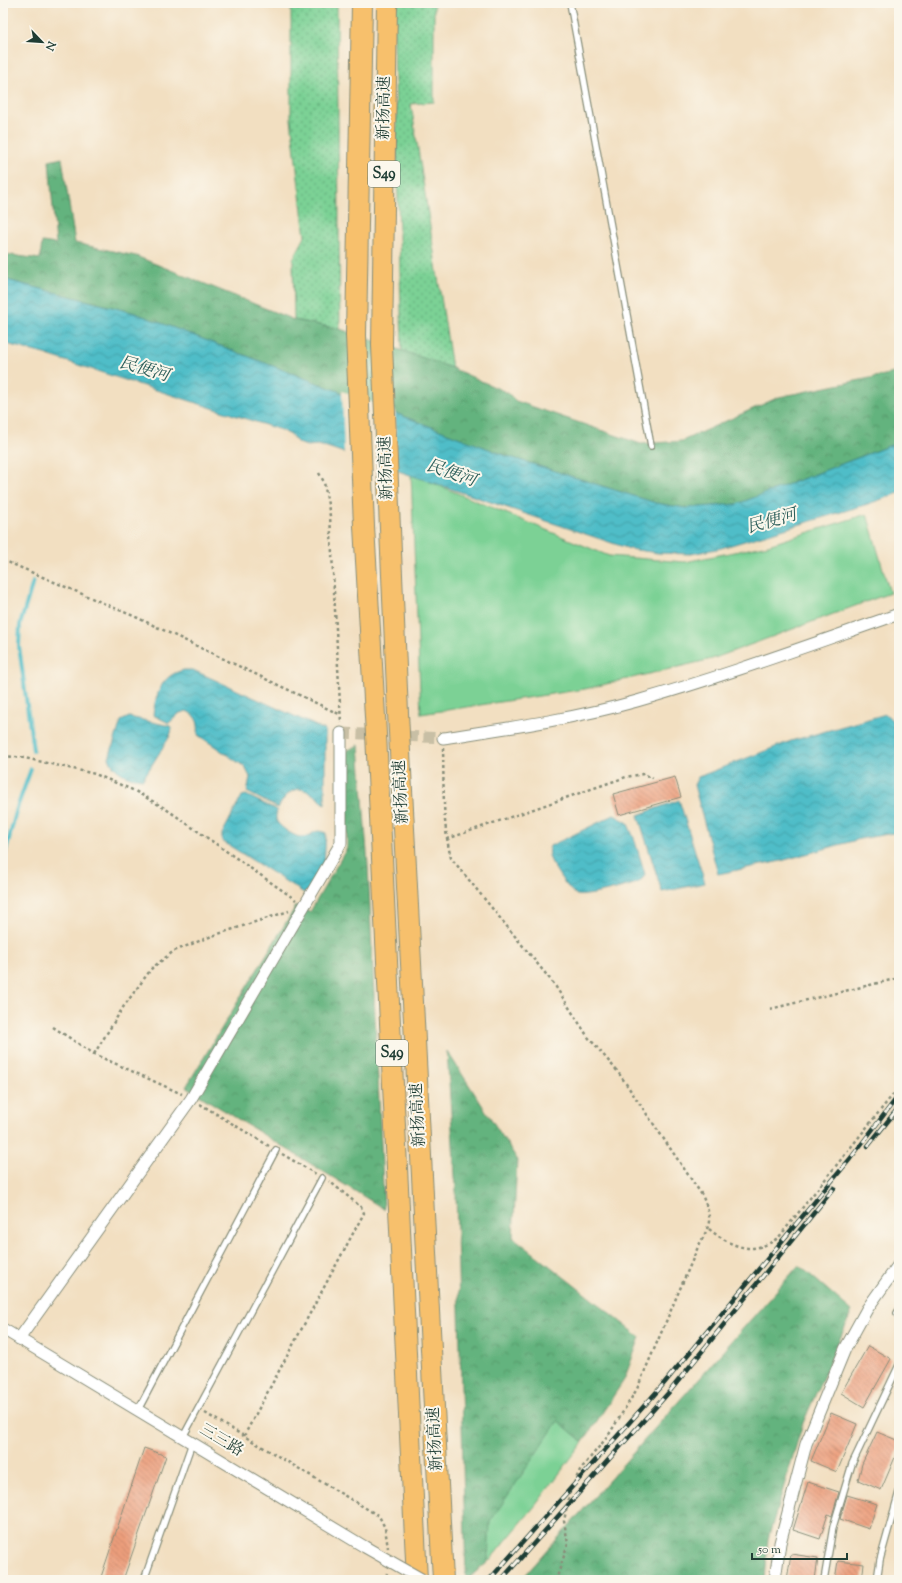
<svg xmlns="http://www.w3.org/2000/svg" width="902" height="1583" viewBox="0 0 902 1583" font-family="'Sorts Mill Goudy','Noto Serif SC',serif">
  <defs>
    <pattern id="grass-dots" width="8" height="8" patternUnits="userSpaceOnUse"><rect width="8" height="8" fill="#7bd195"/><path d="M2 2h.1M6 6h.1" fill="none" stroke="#64ab7a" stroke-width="1.8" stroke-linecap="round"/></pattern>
    <pattern id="forest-crowns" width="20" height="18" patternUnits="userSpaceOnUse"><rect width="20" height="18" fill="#64b37e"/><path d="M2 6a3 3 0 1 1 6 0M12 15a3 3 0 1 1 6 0" fill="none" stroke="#529368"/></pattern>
    <pattern id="water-waves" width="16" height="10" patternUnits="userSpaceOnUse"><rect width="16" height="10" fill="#4fbdc8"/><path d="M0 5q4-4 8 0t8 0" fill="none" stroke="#419ba3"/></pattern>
    <pattern id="building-back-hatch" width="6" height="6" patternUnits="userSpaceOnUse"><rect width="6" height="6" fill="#ec9e7b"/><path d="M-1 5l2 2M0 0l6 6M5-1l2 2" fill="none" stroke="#bf8266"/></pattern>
  </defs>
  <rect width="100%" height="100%" fill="#fbf7ec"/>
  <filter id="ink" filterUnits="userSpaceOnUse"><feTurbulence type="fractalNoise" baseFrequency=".025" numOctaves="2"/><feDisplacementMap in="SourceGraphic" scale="8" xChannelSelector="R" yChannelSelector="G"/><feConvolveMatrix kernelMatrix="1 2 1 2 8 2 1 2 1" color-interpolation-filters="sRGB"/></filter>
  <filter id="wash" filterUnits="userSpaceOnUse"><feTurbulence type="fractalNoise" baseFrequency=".012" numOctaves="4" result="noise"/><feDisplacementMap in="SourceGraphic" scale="16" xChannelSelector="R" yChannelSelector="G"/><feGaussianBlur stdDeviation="0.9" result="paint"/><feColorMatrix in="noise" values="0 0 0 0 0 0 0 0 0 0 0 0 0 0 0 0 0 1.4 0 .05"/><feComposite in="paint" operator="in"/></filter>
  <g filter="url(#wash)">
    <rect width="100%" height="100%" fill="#f2dfc1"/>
    <!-- grass -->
    <path fill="url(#grass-dots)" stroke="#4d8764" d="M291,3H337L340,329L294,320L293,259L305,237L291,119Z
      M393,3H434V102L411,104L452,368L402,351Z"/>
    <!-- forest -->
    <path fill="url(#forest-crowns)" stroke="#427859" d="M62,158L75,243L136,256L294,320L340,329L452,368L508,393L516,401L641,444L682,441L779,397L899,372V442L737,504L686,508L656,503L507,456L135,313L3,279V254L40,259L42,242L56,244L49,161Z
      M359,745L368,866L384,1209L186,1087L296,906L310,912L347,848L346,751Z
      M447,1051L517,1159L513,1237L640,1337L624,1380L583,1442L558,1421L490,1522L488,1562L466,1580L456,1192Z
      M799,1265L852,1311L803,1423L768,1539L765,1580H521Z"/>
    <!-- garden -->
    <path fill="#7bd195" stroke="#4d8764" d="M411,474L609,556L685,562L768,545L867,514L890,593L712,659L585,689L421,714Z
      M558,1421L583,1442L535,1506L488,1562L490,1522Z"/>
    <!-- water -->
    <path fill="url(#water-waves)" stroke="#377d7e" d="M3,279L135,313L507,456L656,503L686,508L737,504L899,442V493L868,504L721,548L691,554L658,553L630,549L327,447L317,445L307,446L298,443L291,435L281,430L44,354L3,343Z
      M184,670H193L325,730V804C305,787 294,780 278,808L247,792L250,777L245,767L198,735C199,724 198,717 187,711L180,713L169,723L153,715C156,694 161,675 184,670Z
      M886,714L892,720L899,737V832L860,839L781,861L718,874L694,785L698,777L791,741Z
      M129,717L170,726L172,729L170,736L143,779C129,779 114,772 109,758L121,721Z
      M246,795L277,810C276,815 275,819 278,823C282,828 295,838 303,837C314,837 312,827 326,833L324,864L308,891L304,893L222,841V834L242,796Z
      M679,800L705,883L662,892L638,815Z
      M614,815L627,822L634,838L645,874C643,878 641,881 637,883C628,886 584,898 577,895C569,892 550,863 549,855C548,851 549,849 550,846Z"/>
    <!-- pier -->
    <path fill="#f2dfc1" d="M342,391L395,411L397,472L344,454Z"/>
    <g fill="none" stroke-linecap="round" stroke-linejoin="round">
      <!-- stream -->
      <path stroke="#4fbdc8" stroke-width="4" d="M33,750L19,646L20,625L33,582
        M3,862L17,808L31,769"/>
    </g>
    <g id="blocks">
      <!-- building -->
      <path fill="url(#building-back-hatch)" d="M675,777L681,797L619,815L613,794Z
        M868,1346L891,1359L864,1407L841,1393Z
        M831,1413L857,1424L837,1472L811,1461Z
        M877,1432L899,1441V1448L881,1490L858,1480L862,1464Z
        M144,1448L166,1456L123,1580H100Z
        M808,1482L839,1492L832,1516L828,1514L820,1539L793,1530Z
        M847,1495L877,1504L869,1529L840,1519Z
        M791,1554L818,1558L815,1580H787Z
        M838,1561L864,1564L862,1580H835Z"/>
    </g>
  </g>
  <g filter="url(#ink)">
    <use href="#blocks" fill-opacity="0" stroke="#888e7a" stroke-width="1"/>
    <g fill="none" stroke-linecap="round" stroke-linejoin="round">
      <!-- minor-tunnel -->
      <path stroke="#c8bfa5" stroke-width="11" stroke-dasharray="11 5.5" stroke-linecap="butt" d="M341,733L443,738"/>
      <!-- service casing -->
      <g stroke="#888e7a" stroke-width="8">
        <path id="service" d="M570,3L651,446
          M899,1310L897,1313L899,1315
          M138,1410L276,1150
          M183,1437L322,1178
          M144,1580L192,1443
          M824,1580L833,1527L852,1464L899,1365
          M877,1580L880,1560L899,1492"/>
      </g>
      <!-- minor casing -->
      <g stroke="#888e7a" stroke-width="13">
        <path id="minor" d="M443,738C508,728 573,719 637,701C725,676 812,644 899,614
          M3,1329L365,1547
          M19,1339L191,1099L341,843V733
          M775,1580L780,1543L806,1444L845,1349L867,1309L899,1264"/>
      </g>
      <!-- motorway casing -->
      <g stroke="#888e7a" stroke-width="22">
        <path id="motorway" d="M362,3L356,335L364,526L376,734L417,1580
          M387,3L382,345L398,713L443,1580"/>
      </g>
      <!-- path -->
      <path stroke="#888e7a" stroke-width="2.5" stroke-dasharray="3 3" stroke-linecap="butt" d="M319,473L324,482L330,516L341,723
        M3,560L138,618L341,715
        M443,748C444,785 442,823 451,858L554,984L588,1037L618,1072L702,1195C713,1220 711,1223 698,1247L637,1389L608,1436L580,1470L570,1492L564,1521L568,1544L556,1580
        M3,756L25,758L95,774L135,791L166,809L296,900
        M447,839L626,777L643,774L653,778
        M770,1009L899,978
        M53,1027L94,1054L182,1094
        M94,1054L124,1006L152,968L174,951L212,936L289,911
        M200,1104L269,1146
        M282,1154L316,1174
        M709,1229C732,1247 753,1257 779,1237L899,1087
        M205,1413L379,1516L385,1528L388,1548
        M244,1436L364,1213L361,1207L329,1181
        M385,1580L387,1573"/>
      <!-- service -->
      <use href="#service" stroke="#fff" stroke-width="5.5"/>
      <!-- minor -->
      <use href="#minor" stroke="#fff" stroke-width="11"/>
      <!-- motorway -->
      <use href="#motorway" stroke="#f7c06c" stroke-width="20"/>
      <!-- rail casing -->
      <g stroke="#1f3d34" stroke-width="4.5">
        <path id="rail" d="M868,1146L899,1107
          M489,1580L661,1387L850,1159L899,1095
          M501,1580L670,1391L834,1188"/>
      </g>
      <!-- rail -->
      <use href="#rail" stroke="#fbf7ec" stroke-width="3" stroke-dasharray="9" stroke-linecap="butt"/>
      <!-- minor-bridge casing -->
      <g stroke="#888e7a" stroke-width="13" stroke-linecap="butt">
        <path id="minor-bridge" d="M365,1547L423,1580"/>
      </g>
      <!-- minor-bridge -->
      <use href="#minor-bridge" stroke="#fff" stroke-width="11"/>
    </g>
  </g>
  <g text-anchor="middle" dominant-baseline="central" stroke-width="4" stroke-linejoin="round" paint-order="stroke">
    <!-- shield labels -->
    <g fill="#fbf7ec" stroke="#61756b" stroke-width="1">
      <rect x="368" y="161" width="32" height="26" rx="3"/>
      <rect x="376" y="1040" width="32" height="26" rx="3"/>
    </g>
    <g font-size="15" font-weight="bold" fill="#1f3d34">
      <text x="384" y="174">S49</text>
      <text x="392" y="1053">S49</text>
    </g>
    <!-- street labels -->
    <g font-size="16" fill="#1f3d34" stroke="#fbf7ec">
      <text transform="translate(385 108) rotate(-89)">新扬高速</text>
      <text transform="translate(387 468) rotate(-92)">新扬高速</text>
      <text transform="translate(402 792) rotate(-93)">新扬高速</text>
      <text transform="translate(419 1115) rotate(-93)">新扬高速</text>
      <text transform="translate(436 1439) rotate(-93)">新扬高速</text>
      <text transform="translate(221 1441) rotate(31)">三三路</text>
    </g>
    <!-- water labels -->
    <g font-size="17" font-style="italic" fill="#2b5d59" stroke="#fbf7ec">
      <text transform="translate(144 370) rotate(16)">民便河</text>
      <text transform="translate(451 474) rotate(19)">民便河</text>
      <text transform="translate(772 522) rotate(-16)">民便河</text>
    </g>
  </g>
  <!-- margin -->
  <rect width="902" height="1583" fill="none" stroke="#fbf7ec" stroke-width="16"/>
  <!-- north arrow -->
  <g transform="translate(42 42) rotate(115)" stroke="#fbf7ec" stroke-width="3" paint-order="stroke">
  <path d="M0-3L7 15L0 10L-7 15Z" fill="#1f3d34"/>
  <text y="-6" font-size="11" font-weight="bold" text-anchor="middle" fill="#1f3d34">N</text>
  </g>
  <!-- scale -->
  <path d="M752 1553v6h95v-6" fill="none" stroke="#1f3d34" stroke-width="2"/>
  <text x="758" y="1553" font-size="12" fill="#1f3d34" stroke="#fbf7ec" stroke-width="3" paint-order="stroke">50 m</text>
</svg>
